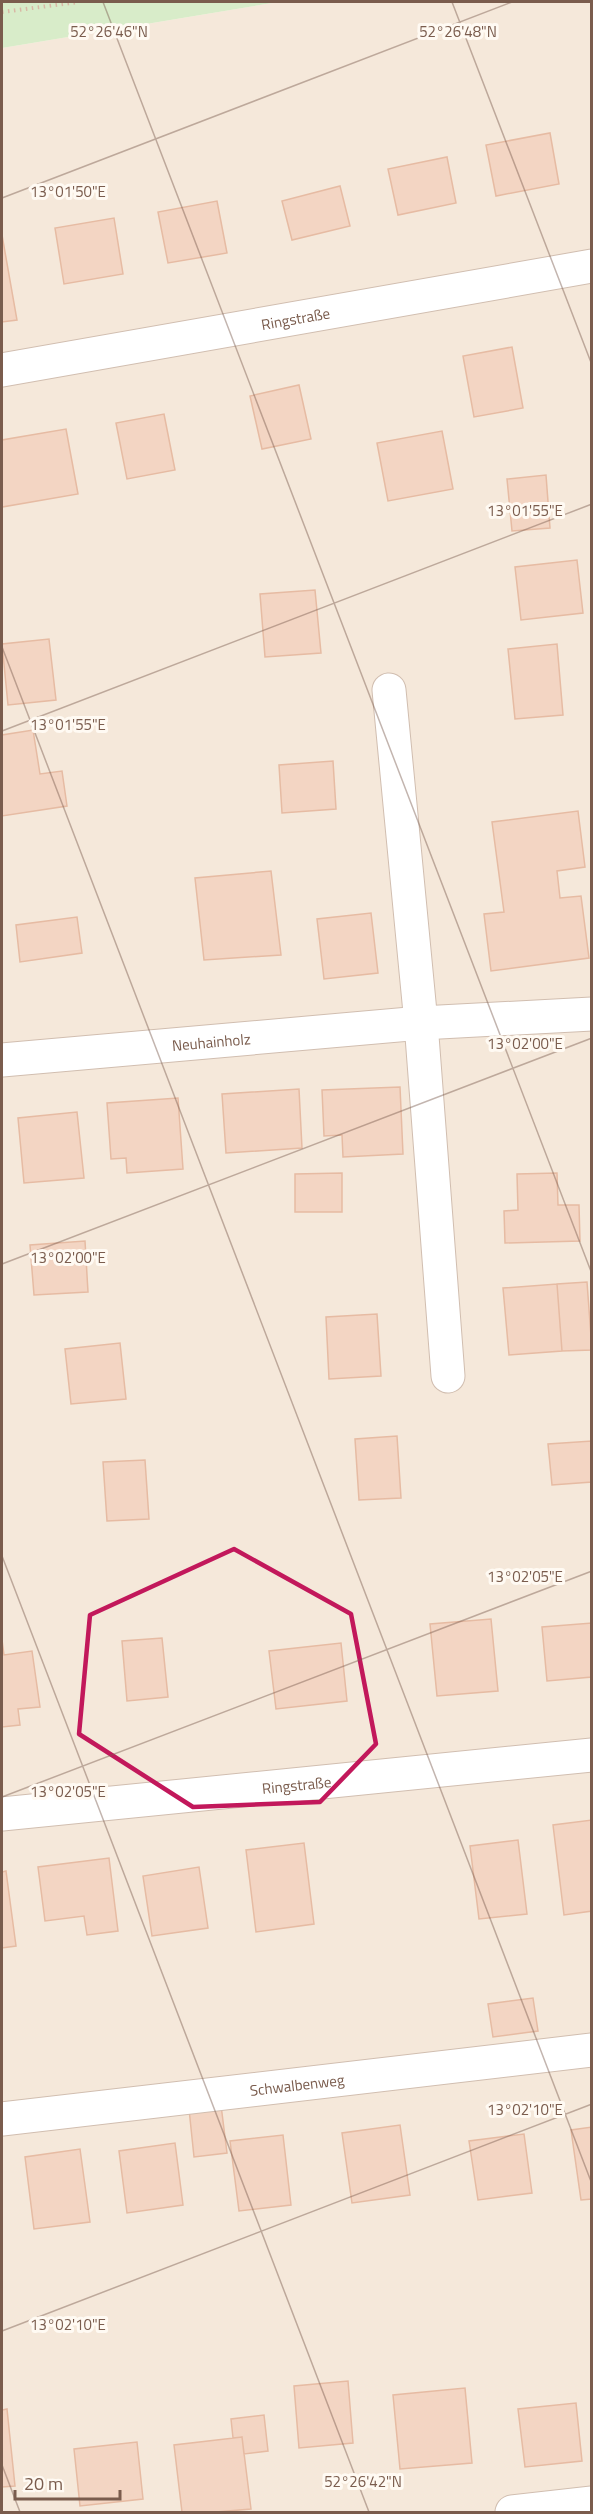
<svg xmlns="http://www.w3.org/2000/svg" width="593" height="2514" viewBox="0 0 593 2514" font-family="'Titillium Web',sans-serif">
  <rect width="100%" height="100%" fill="#fdf6ec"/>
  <!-- residential -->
  <path fill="#f5e8da" d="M278,2H591V2512H2V48Z"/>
  <!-- green -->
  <path fill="#d8ecc9" d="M2,2H278L2,48Z"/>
  <!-- building -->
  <path fill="#f3d5c3" stroke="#e6bba3" stroke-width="1.5" d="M550,133L559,184L496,196L486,145Z
    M447,157L456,203L398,215L388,169Z
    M340,186L350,226L292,240L282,201Z
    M217,201L227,253L168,263L158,212Z
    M114,218L123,274L64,284L55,228Z
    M2,235L17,320L2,322Z
    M512,347L523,408L474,417L463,356Z
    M299,385L311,439L262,449L250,396Z
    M164,414L175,470L127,479L116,423Z
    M66,429L78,494L2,507V440Z
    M442,431L453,489L388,501L377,443Z
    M546,475L550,528L512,531L507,479Z
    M577,560L583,613L521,620L515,567Z
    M315,590L321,653L265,657L260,594Z
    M49,639L56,700L8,705L2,644Z
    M557,644L563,715L515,719L508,649Z
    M33,730L40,774L62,771L67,806L2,816V735Z
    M333,761L336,809L282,813L279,765Z
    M578,811L585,867L557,871L560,898L581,896L589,958L491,971L484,914L504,912L492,822Z
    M271,871L281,955L204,960L195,878Z
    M371,913L378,973L324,979L317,919Z
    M77,917L82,953L20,962L16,925Z
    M400,1087L403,1154L343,1157L342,1135L324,1136L322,1090Z
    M299,1089L302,1148L226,1153L222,1094Z
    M178,1098L183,1169L127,1173L126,1158L111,1159L107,1103Z
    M77,1112L84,1178L24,1183L18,1118Z
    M342,1173V1212H295V1174Z
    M557,1173L558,1205H579L580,1241L505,1243L504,1211L518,1210L517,1174Z
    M85,1241L88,1292L34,1295L30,1245Z
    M587,1282L592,1350L562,1351L557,1284Z
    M557,1284L562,1351L509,1355L503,1288Z
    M377,1314L381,1376L329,1379L326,1317Z
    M120,1343L126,1399L71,1404L65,1349Z
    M397,1436L401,1498L359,1500L355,1439Z
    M592,1441V1482L552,1485L548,1444Z
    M145,1460L149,1519L107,1521L103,1462Z
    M491,1619L498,1691L437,1696L430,1624Z
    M592,1623V1677L547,1681L542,1627Z
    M162,1638L168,1697L127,1701L122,1641Z
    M2,1640L4,1655L32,1651L40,1707L18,1709L20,1725L2,1727Z
    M341,1643L347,1701L276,1709L269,1651Z
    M592,1820V1911L564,1915L553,1825Z
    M518,1840L527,1914L479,1919L470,1846Z
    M304,1843L314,1924L256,1932L246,1850Z
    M109,1858L118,1931L87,1935L84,1916L45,1921L38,1867Z
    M199,1867L208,1928L152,1936L143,1876Z
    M6,1871L16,1946L2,1948V1872Z
    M533,1998L538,2031L493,2037L488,2004Z
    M221,2105L227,2153L194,2157L189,2109Z
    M400,2125L410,2195L352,2203L342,2133Z
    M592,2127V2199L581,2200L571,2130Z
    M524,2134L532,2193L478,2200L469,2141Z
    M283,2135L291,2205L239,2211L230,2141Z
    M175,2143L183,2205L127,2213L119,2151Z
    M80,2149L90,2222L34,2229L25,2157Z
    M348,2381L353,2443L299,2448L294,2386Z
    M465,2388L472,2463L400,2469L393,2395Z
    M576,2403L582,2461L525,2467L518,2409Z
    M7,2409L15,2486L2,2487V2410Z
    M264,2415L268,2451L244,2454L242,2437L233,2438L231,2419Z
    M242,2437L251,2509L216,2512H182L174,2445Z
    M137,2442L143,2499L80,2506L74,2449Z"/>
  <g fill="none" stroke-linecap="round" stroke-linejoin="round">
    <!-- street casing -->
    <g stroke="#d1beb0" stroke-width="35">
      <g id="street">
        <path id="s1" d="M2,370L592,266"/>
        <path d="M389,690L421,1023L448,1376"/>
        <path id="s2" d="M2,1060L421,1023L592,1014"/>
        <path id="s3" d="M2,1814L592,1755"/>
        <path id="s4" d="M2,2119L592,2050"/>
        <path d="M512,2512L592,2503"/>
      </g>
    </g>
    <!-- path -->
    <path stroke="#d9b8a5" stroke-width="4" stroke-dasharray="1.5 4.5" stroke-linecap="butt" d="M2,12L79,2"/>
    <!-- street -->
    <use href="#street" stroke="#fff" stroke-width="33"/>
  </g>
  <!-- marked area -->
  <path fill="none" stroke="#c2185b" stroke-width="4.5" stroke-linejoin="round" d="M234,1549L351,1614L376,1744L320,1802L193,1807L79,1734L90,1615Z"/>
  <!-- ticks -->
  <path fill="none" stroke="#7a5c4d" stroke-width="1.5" stroke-opacity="0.45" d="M103,2L592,1274M452,2L592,365M2,198L512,2M2,647L592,2184M2,731L592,504M2,1264L592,1038M2,1556L369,2512M2,1797L592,1571M2,2331L592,2104M2,2465L20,2512"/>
  <g text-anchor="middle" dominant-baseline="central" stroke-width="6" stroke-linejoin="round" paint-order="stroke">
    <!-- street labels -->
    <g font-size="15" fill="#7a5c4d" stroke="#fffaf3">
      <text stroke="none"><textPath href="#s1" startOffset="298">Ringstraße</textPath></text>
      <text stroke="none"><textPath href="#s2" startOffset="210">Neuhainholz</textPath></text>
      <text stroke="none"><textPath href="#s3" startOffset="296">Ringstraße</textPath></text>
      <text stroke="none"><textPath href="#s4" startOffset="297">Schwalbenweg</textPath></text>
    </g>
  </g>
  <g font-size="15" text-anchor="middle" fill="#7a5c4d" stroke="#fffaf3" stroke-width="6" stroke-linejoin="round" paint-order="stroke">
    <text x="458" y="37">52°26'48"N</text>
    <text x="109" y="37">52°26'46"N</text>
    <text x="68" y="197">13°01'50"E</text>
    <text x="525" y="516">13°01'55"E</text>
    <text x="68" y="730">13°01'55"E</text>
    <text x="525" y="1049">13°02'00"E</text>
    <text x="68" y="1263">13°02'00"E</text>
    <text x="525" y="1582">13°02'05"E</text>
    <text x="68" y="1797">13°02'05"E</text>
    <text x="525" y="2115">13°02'10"E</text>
    <text x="68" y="2330">13°02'10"E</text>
    <text x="363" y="2487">52°26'42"N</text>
  </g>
  <!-- border -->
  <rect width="593" height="2514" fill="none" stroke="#7a5c4d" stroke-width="6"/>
  <!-- scale -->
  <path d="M15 2490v9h105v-9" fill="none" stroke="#7a5c4d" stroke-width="3"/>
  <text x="24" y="2490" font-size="18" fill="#7a5c4d" stroke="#fffaf3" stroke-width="4.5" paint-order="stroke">20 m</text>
</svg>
